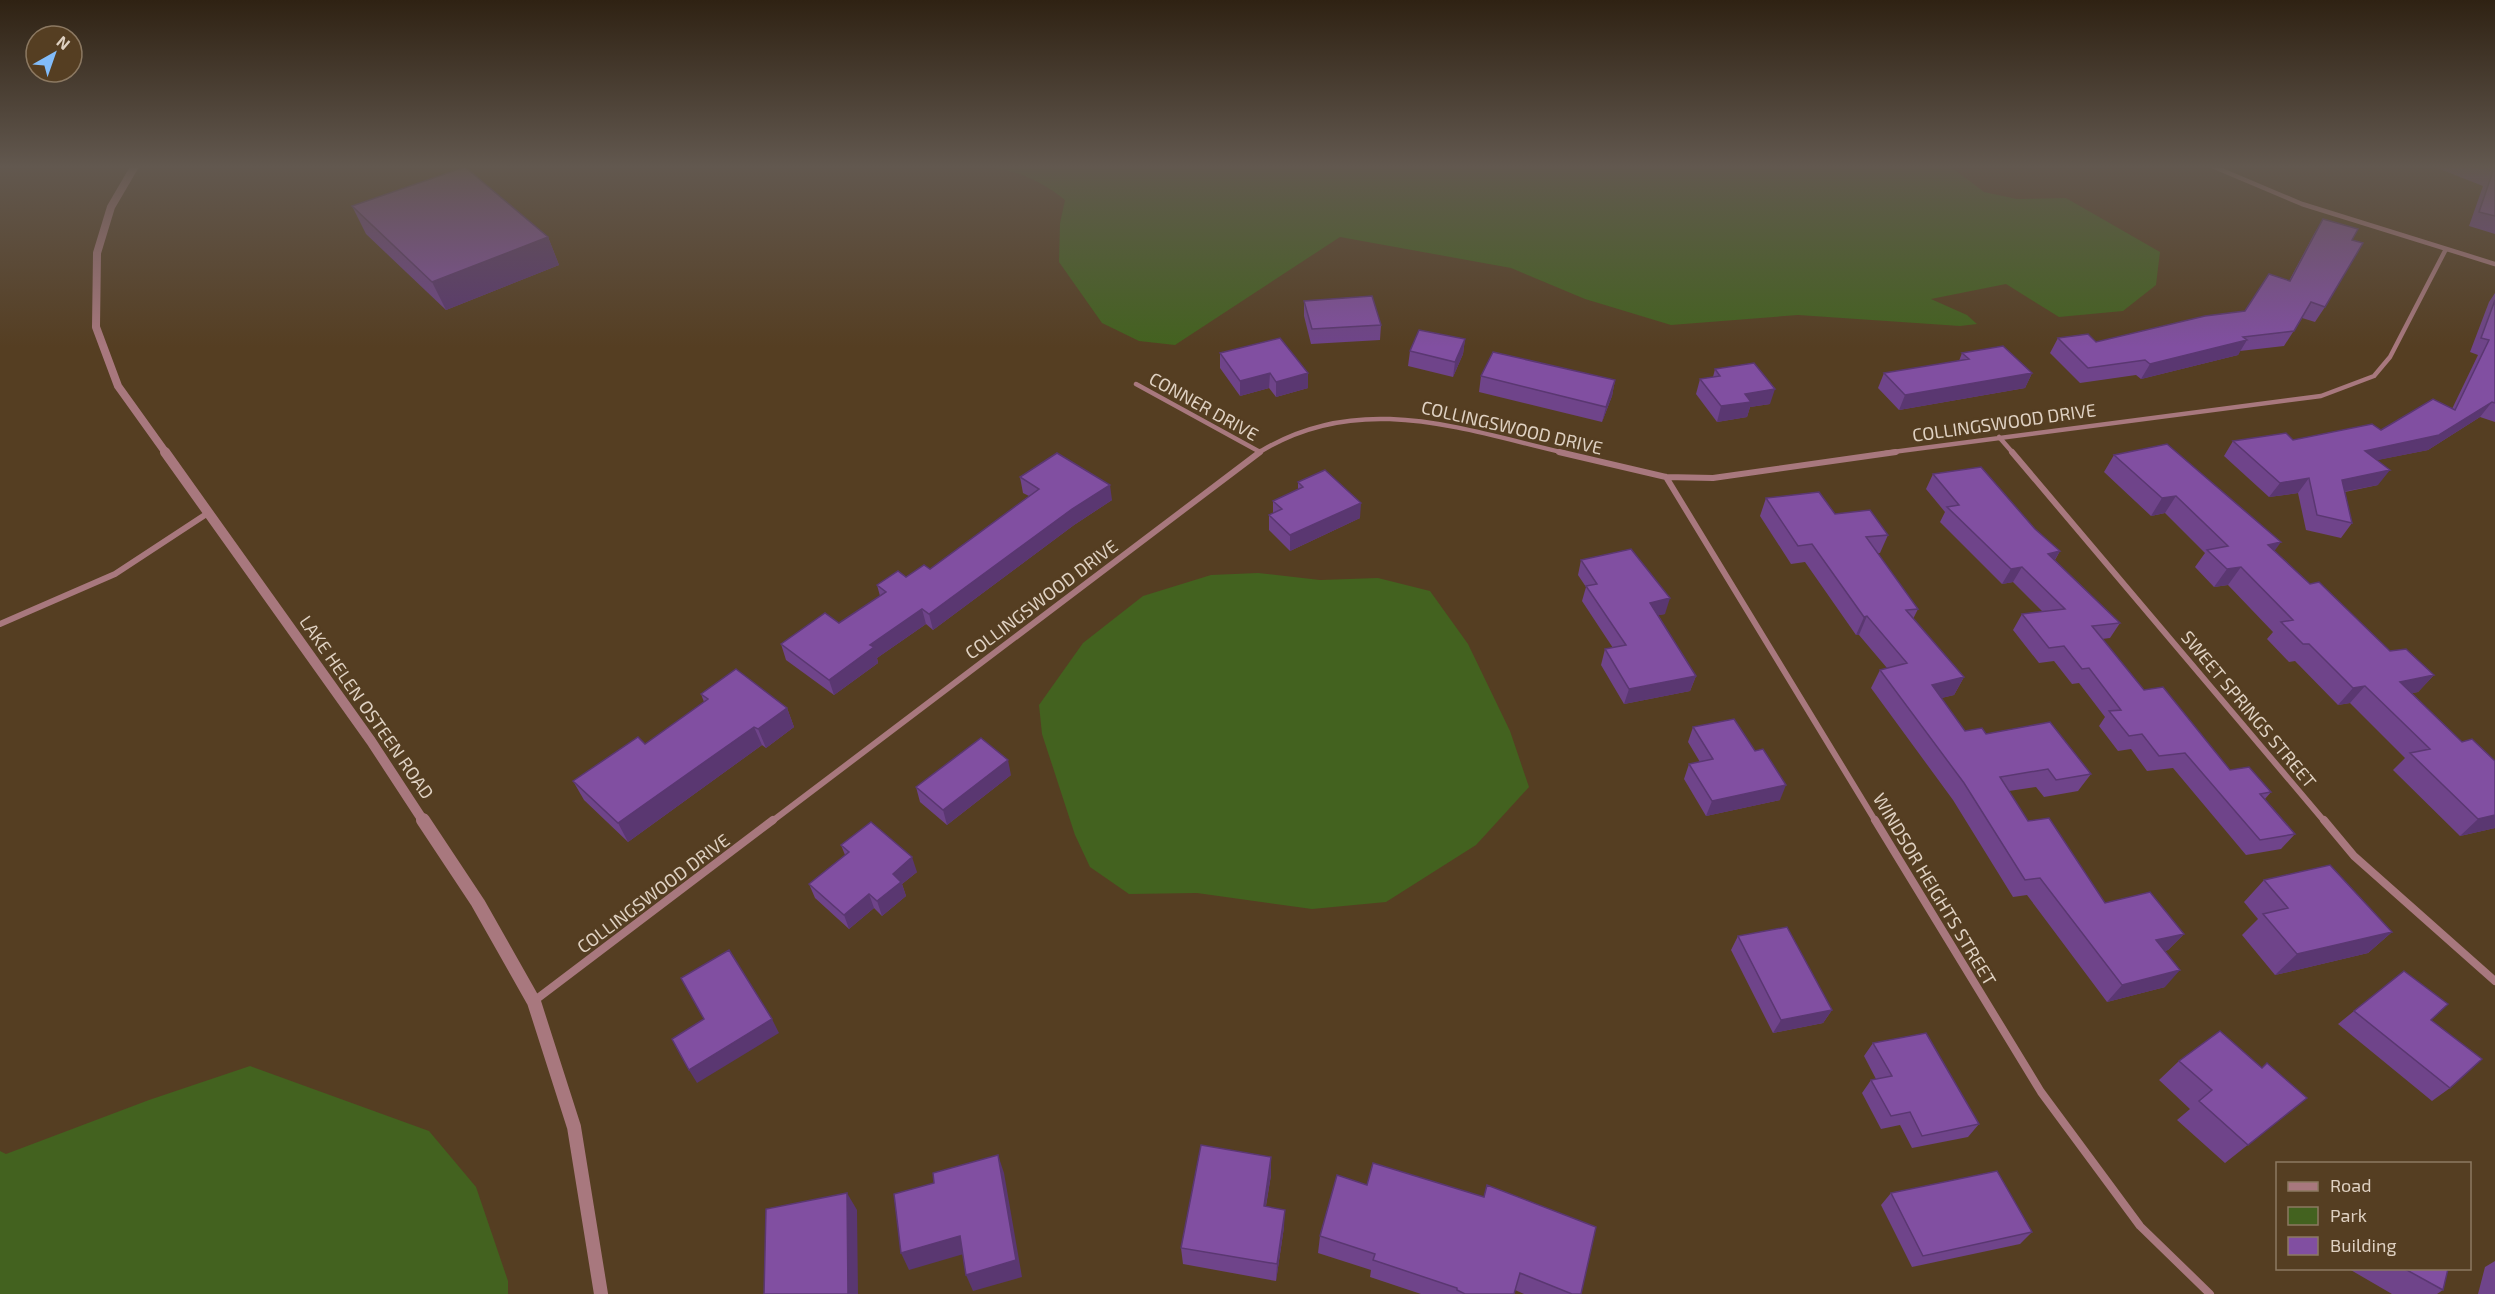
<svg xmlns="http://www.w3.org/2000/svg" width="2495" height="1294" viewBox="0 0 2495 1294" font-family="'Exo 2',sans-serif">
  <rect width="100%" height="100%" fill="#553e22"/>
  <!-- green -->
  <path fill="#43621f" d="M982,166H1950L1984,192L2017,199L2066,198L2160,252L2156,285L2123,311L2059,317L2006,284L1931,299L1967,315L1977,324L1960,326L1798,315L1671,325L1585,299L1511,268L1340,237L1175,345L1139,341L1102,323L1059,262L1060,223L1065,200C1037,178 1017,171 982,166Z
    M1258,573L1320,580L1378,578L1430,591L1468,644L1510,731L1529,787L1476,845L1386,902L1312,909L1197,893L1129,894L1090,867L1075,835L1042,734L1039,705L1083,643L1143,596L1211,575Z
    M250,1066L429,1131L476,1187L508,1281V1294H0V1151L6,1154L149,1100Z"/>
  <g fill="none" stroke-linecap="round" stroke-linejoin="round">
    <!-- minor-far2 -->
    <path stroke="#a8787e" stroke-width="4.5" d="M2212,166L2302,204L2495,264
      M1136,384L1260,452
      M1999,437L2013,453
      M1258,453C1358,390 1461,429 1565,453
      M1885,453L2321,396L2374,376L2390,357L2446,249"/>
    <!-- minor-far1 -->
    <path stroke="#a8787e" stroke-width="6" d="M1559,452L1666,477L1713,478L1896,452
      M2012,452L2325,822
      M1666,477L1876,822
      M0,624L115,574L208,513
      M771,822L1260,452"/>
    <!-- minor -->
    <path stroke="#a8787e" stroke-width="8" d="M1875,820L2041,1092L2140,1226L2210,1294
      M2324,820L2354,856L2495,981
      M534,1001L773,820"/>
    <!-- tertiary-far2 -->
    <path stroke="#a8787e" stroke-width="8" d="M135,166L111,207L97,253L96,327L118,386L166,453"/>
    <!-- tertiary-far1 -->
    <path stroke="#a8787e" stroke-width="10" d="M165,452L371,741L424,822"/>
    <!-- tertiary -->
    <path stroke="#a8787e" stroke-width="14" d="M423,820L478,903L534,1002L574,1127L601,1294"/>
  </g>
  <!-- wall -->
  <path fill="#6f448a" d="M2432,166H2495V234L2469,226L2483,186Z
    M352,206L548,237L559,265L446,310L366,234Z
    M2323,219L2352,240L2325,307L2315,322L2302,318L2284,346L2240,351L2238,355L2141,379L2136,375L2080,383L2050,353L2058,338L2096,342L2245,311L2289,281L2314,234Z
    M2495,293V422L2480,417L2428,450L2377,460L2378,485L2345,492L2352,523L2341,538L2306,530L2298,493L2269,497L2224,456L2233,441L2293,440L2381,430L2452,409L2478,355L2470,352L2489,302Z
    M1304,301L1381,325L1380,340L1311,344L1304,316Z
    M1465,339L1463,354L1453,377L1408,366L1410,351Z
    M1220,353L1308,373V388L1276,397L1269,388L1240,396L1220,368Z
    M1962,353L2032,373L2025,388L1899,410L1878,388L1884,373L1959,361Z
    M1715,369L1770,404L1750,407L1747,417L1717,422L1696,394L1700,379L1713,377Z
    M1481,376L1615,380L1612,396L1602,422L1479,392Z
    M2114,455L2275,551L2310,584L2390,651L2434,675L2418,692L2412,693L2462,742L2495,761V828L2460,836L2393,770L2405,758L2350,703L2338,705L2295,661L2289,662L2267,639L2273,632L2228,585L2214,587L2195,567L2205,553L2165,513L2151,516L2104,472Z
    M1933,474L2035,529L2060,551L2055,560L2120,623L2110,638L2102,639L2144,690L2230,770L2271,792L2265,799L2295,834L2281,849L2246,855L2173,768L2147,771L2131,749L2118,751L2099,726L2105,717L2079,683L2072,684L2054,661L2039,663L2013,630L2022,614L2043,612L2013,582L2002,584L1940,522L1945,512L1926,489Z
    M1020,477L1112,500L1074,525L933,630L926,624L877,658L878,663L834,695L786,660L781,644L839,623L880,596L877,585L930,569L1029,496L1023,493Z
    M1298,482L1360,518L1290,551L1269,530V515L1273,513V501L1298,490Z
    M1766,498L1835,514L1888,535L1880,553H1877L1918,609L1913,619L1964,677L1954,695L1941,698L1965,731L1986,734L2091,774L2078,791L2044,797L2036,787L2009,791L2028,821L2105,903L2184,934L2168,950L2165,951V987L2107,1002L2027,895L2013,897L1953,800L1871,688L1880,670L1887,668L1859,635H1856L1805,562L1791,564L1760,516Z
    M1581,560L1665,614L1658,615L1696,676L1690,691L1624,704L1601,665L1605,649L1613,648L1582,601L1586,587L1578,575Z
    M701,694L787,708L794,727L766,748L762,745L628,842L584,800L573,781L645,744L704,702Z
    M1693,727L1780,800L1706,816L1684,779L1689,764L1700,762L1688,742Z
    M1011,775L947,825L920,802L916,787Z
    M841,845L917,872L902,884L906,896L882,916L874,908L849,929L815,898L809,884L845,855Z
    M2264,880L2392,932L2368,953L2275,975L2242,935L2258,919L2244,902Z
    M1738,936L1832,1010L1823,1023L1773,1033L1731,950Z
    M2354,1011L2431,1020L2450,1088L2432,1101L2338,1024Z
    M1873,1043L1979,1124L1968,1137L1912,1148L1900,1125L1881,1129L1862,1093L1871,1080L1876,1079L1864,1056Z
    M2179,1061L2262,1068L2307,1098L2225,1163L2177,1120L2190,1109L2159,1080Z
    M1271,1157V1175L1266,1206L1284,1227L1276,1281L1183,1264L1181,1248Z
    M1337,1175L1581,1294H1524L1515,1290L1514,1294H1421L1370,1277L1371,1270L1318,1253L1320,1236Z
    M1891,1193L2032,1232L2020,1244L1912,1267L1881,1205Z
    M2495,1261V1294H2478L2485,1267Z
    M2349,1269H2448L2443,1290L2437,1294H2392Z"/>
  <!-- shaded-wall -->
  <path fill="#5a3771" d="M548,237L559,265L446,310L432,282Z
    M1465,339L1463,354L1453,377L1455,362Z
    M2247,340L2238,355L2141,379L2150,364Z
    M1270,373L1269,388L1240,396V381Z
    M1308,373V388L1276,397V382Z
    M2032,373L2025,388L1899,410L1905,395Z
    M1615,380L1612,396L1602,422L1606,407Z
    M1775,389L1770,404L1750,407L1747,417L1717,422L1721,406L1745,394Z
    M2492,402L2480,417L2428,450L2353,465L2365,451Z
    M2390,470L2378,485L2331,494L2342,480Z
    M2309,478L2298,493L2269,497L2280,483Z
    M1110,485L1112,500L1074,525L933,630L929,614L1072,509Z
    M2176,496L2165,513L2151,516L2162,498Z
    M1361,503L1360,518L1290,551V535Z
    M2281,542L2268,560V545Z
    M2060,551L2051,566L2048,554Z
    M2022,567L2013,582L2002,584L2011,569Z
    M2241,567L2228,585L2214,587L2227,569Z
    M1670,598L1665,614L1645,618L1650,603Z
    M922,609L926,624L877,658L878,663L834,695L829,680L870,645Z
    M1867,616L1859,635H1856L1864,617Z
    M2434,675L2418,692L2384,699L2400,682Z
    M1696,676L1690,691L1624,704L1629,689Z
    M1964,677L1954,695L1922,703L1932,685Z
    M2365,686L2350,703L2338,705L2353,688Z
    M787,708L794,727L766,748L758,729Z
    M754,727L762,745L628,842L618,823Z
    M1008,760L1011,775L947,825L943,810Z
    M1786,785L1780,800L1706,816L1712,801Z
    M2495,815V828L2460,836L2478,819Z
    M912,857L917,872L902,884L906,896L882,916L877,901L893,874Z
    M869,894L874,908L849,929L844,915Z
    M2392,932L2368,953L2275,975L2297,954Z
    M2184,934L2168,950L2141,957L2156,940Z
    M2180,970L2165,987L2107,1002L2122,985Z
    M1832,1010L1823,1023L1773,1033L1781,1020Z
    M772,1019L779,1033L697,1083L689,1070Z
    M998,1155L1004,1173L1022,1277L973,1291L966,1275Z
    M1271,1157V1175L1263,1223L1264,1206Z
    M847,1193L857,1210L858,1294H848Z
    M1285,1210L1284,1227L1276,1281L1277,1264Z
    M960,1236L967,1253L909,1270L901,1253Z"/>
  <!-- building -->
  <path fill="#814fa1" stroke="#5a3771" stroke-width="1.5" d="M2478,166H2495V216L2479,212L2493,171Z
    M465,167L548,237L432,282L352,206Z
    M2323,219L2358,229L2352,240L2363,243L2325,307L2311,302L2294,331L2243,337L2247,340L2150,364L2145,360L2088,368L2058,338L2088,334L2096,342L2205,316L2245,311L2269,274L2290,281Z
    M1372,296L1381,325L1312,329L1304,301Z
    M2495,300V403L2492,402L2439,435L2365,451L2390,470L2342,480L2352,523L2317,515L2309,478L2280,483L2233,441L2286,433L2293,440L2372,424L2381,430L2433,399L2455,410L2489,340L2481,338Z
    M1419,330L1465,339L1455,362L1410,351Z
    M1280,338L1308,373L1276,382L1270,373L1240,381L1220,353Z
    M2003,346L2032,373L1905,395L1884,373L1969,359L1962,353Z
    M1493,352L1615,380L1606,407L1481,376Z
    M1754,363L1775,389L1745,394L1751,402L1721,406L1700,379L1720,376L1715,369Z
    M2167,444L2281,542L2268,545L2310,584L2319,582L2390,651L2406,649L2434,675L2400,682L2462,742L2472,739L2495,761V815L2478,819L2410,753L2430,749L2365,686L2353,688L2309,644H2303L2281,622L2293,620L2241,567L2227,569L2207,550L2228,546L2176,496L2162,498L2114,455Z
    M1057,453L1110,485L1072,509L929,614L922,609L870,645L874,647L829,680L781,644L825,613L839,623L886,592L877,585L898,571L906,577L924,565L930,569L1039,489L1020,477Z
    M1981,467L2035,529L2060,551L2048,554L2120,623L2092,626L2144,690L2163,687L2230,770L2249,767L2271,792L2260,794L2295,834L2260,840L2185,753L2159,756L2142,734L2129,736L2109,711L2121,710L2089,668L2082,669L2064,646L2049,648L2022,614L2065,609L2022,567L2011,569L1947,507L1959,505L1933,474Z
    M1325,470L1361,503L1290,535L1269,515L1282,509L1273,501L1303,487L1298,482Z
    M1819,492L1835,514L1870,510L1888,535L1866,537L1918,609L1906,610L1964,677L1932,685L1965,731L1982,728L1986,734L2050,722L2091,774L2056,780L2048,769L2000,777L2028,821L2049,818L2105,903L2150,892L2184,934L2156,940L2180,970L2122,985L2040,878L2025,880L1964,783L1880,670L1907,663L1867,616L1864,617L1812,544L1798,546L1766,498Z
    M1631,549L1670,598L1650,603L1696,676L1629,689L1605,649L1626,645L1586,586L1597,584L1581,560Z
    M736,669L787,708L758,729L754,727L618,823L573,781L638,737L645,744L708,699L701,694Z
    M1734,719L1755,751L1763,749L1786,785L1712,801L1689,764L1713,759L1693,727Z
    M981,738L1008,760L943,810L916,787Z
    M871,822L912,857L893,874L901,882L877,901L869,894L844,915L809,884L849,852L841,845Z
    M2330,865L2392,932L2297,954L2263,914L2288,908L2264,880Z
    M1787,927L1832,1010L1781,1020L1738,936Z
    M729,950L772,1019L689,1070L672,1039L704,1019L681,978Z
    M2404,971L2448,1004L2431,1020L2482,1059L2450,1088L2354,1011Z
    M2220,1031L2262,1068L2267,1063L2307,1098L2248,1145L2199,1101L2212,1090L2179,1061Z
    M1926,1033L1979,1124L1922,1136L1910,1112L1891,1116L1871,1080L1892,1076L1873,1043Z
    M1201,1145L1271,1157L1264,1206L1285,1210L1277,1264L1181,1248Z
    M998,1155L1016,1260L966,1275L960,1236L901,1253L894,1194L934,1183L933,1173Z
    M1373,1163L1484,1197L1487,1185L1596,1227L1581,1294H1572L1520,1273L1514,1294H1465L1457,1290V1288L1373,1260L1375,1254L1320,1236L1337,1175L1367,1185Z
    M1997,1171L2032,1232L1923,1256L1891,1193Z
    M847,1193L848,1294H764L766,1209Z
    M2405,1269H2448L2443,1290Z"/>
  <!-- sky -->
  <linearGradient id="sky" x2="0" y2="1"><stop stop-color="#2f2213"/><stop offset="0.48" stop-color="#62584f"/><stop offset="1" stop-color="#62584f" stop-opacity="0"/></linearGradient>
  <rect width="2495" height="347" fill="url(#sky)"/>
  <g text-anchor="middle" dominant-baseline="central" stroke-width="5" stroke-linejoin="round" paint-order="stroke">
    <!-- street labels -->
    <g font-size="18" fill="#dfd1c2" stroke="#553e22">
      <text transform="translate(1204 406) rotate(29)">CONNER DRIVE</text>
      <text transform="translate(2004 422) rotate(-8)">COLLINGSWOOD DRIVE</text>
      <text transform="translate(1512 427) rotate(13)">COLLINGSWOOD DRIVE</text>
      <text transform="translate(1041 599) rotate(-37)">COLLINGSWOOD DRIVE</text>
      <text transform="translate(367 707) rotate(55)">LAKE HELEN OSTEEN ROAD</text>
      <text transform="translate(2249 709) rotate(50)">SWEET SPRINGS STREET</text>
      <text transform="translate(1935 889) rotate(59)">WINDSOR HEIGHTS STREET</text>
      <text transform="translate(653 893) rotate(-37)">COLLINGSWOOD DRIVE</text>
    </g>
  </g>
  <!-- legend -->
  <rect x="2276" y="1162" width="195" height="108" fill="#553e22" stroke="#8c7962" stroke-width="1.5"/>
  <rect x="2288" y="1182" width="30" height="9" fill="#a8787e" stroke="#8c7962" stroke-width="1.5"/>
  <text x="2330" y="1192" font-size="18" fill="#dfd1c2">Road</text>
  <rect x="2288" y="1207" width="30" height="18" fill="#43621f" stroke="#8c7962" stroke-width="1.5"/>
  <text x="2330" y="1222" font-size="18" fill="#dfd1c2">Park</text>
  <rect x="2288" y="1237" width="30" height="18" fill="#814fa1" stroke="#8c7962" stroke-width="1.5"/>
  <text x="2330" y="1252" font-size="18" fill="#dfd1c2">Building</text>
  <!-- north arrow -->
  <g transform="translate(54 54) rotate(40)"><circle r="28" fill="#553e22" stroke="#8c7962" stroke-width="1.5"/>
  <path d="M0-4.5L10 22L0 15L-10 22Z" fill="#82bcfa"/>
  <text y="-9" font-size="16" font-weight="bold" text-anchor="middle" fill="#dfd1c2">N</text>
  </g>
</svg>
